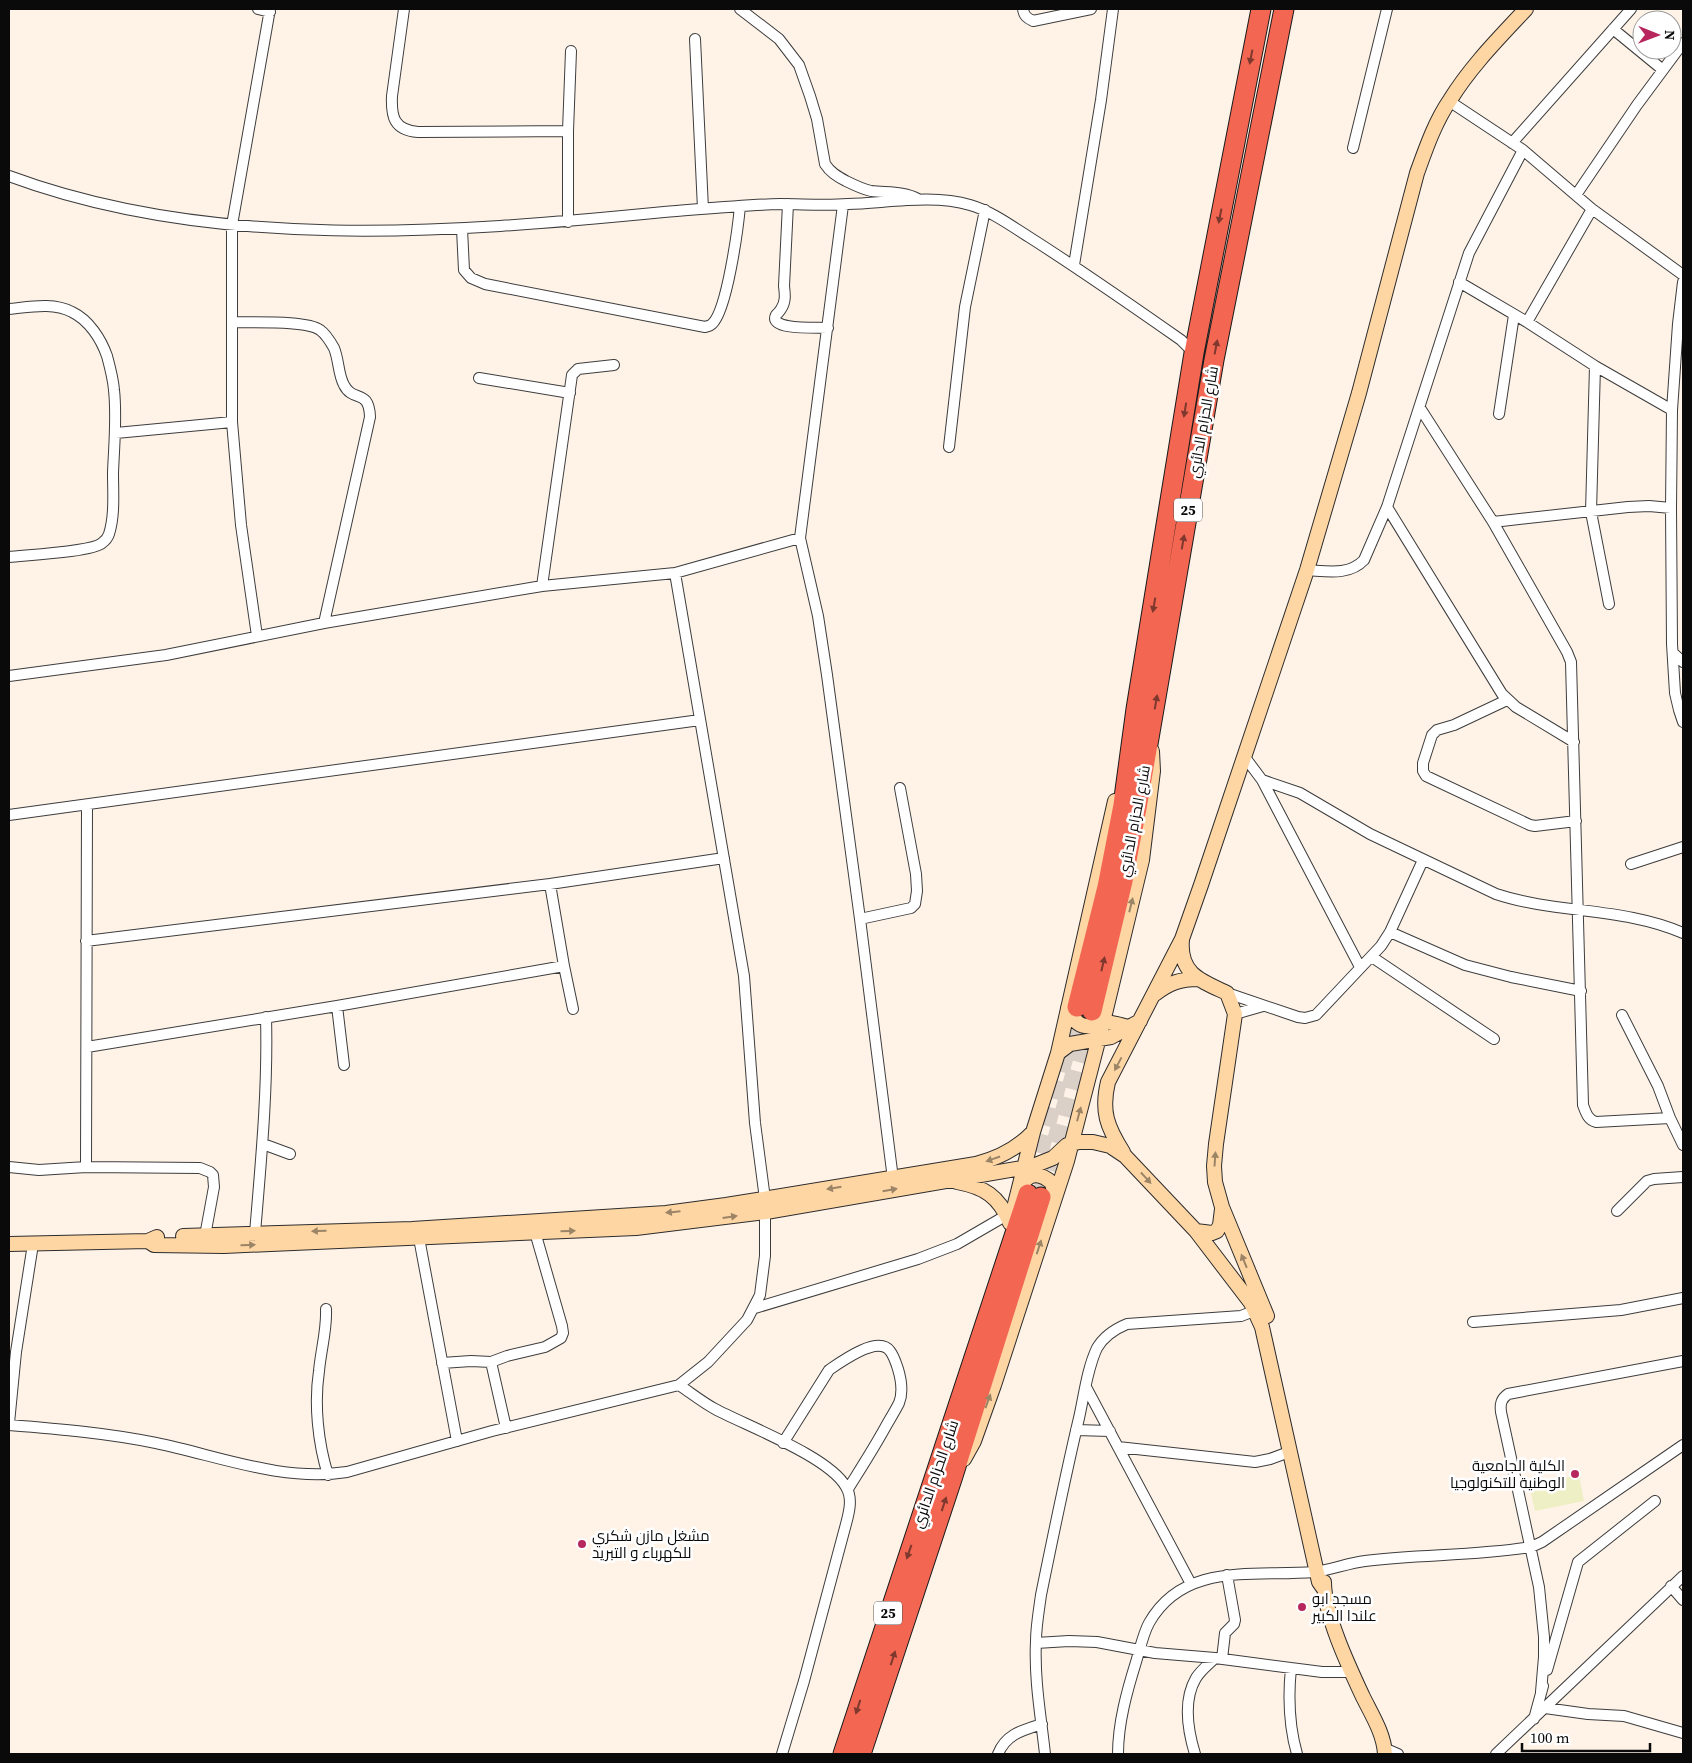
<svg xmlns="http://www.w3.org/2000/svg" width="1692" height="1763" viewBox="0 0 1692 1763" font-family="'Source Serif 4',Cairo,serif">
  <rect width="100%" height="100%" fill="#fff3e8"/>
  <!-- pitch -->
  <path fill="#eeefc5" d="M1579,1475L1584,1501L1535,1511L1529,1485Z"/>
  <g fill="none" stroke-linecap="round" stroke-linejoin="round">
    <!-- highway-tunnel -->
    <path stroke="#dad0c7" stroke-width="19" stroke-dasharray="19 9" stroke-linecap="butt" d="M1032,1180L1077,1007
      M1041,1197L1092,1011"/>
    <!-- street casing -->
    <g stroke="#3d3d3d" stroke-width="12">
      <path id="street" d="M258,9L270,12
        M404,9L392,96C391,117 394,130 418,132L568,131
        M740,9L779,39L799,65L810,96L817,119L825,164C830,172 837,176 846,181C854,185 862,189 871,191C887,193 904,191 918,199
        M1023,9C1024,16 1027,18 1033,21L1091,9
        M1613,29L1663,70
        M695,39L703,209
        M1449,101L1523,150L1592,209L1683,275
        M1512,143L1631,9
        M1353,148L1387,9
        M9,176C214,252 450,233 664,212C703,209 742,205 780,204C803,204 825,206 848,204C886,203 933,194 970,205C991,211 1010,225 1029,237C1081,270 1131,305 1181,340L1194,353
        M1576,195L1637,105L1683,43
        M788,204L784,286C785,294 786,302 781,309C780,311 778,313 776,315C768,331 820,327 828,328
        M843,205L800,538L818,616L827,675L860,919L893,1179
        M568,222V131L571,51
        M462,229L464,270L471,278L485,284L705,327C708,326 710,326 712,324C727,311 738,228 740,206
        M1074,265L1101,100L1113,9
        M1459,282L1527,322L1595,366L1672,410
        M1683,282L1678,324L1672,410L1671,508L1672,644L1675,693L1679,710L1683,722
        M9,309C30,307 53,302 72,312C89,320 101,339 107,356C110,367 113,378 114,390C117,418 114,445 113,473C113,493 115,515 109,534C108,537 105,541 102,543C92,552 26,555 9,557
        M232,322C251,323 306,320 320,330C326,334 330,341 334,348C339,360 338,374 344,385C353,403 369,388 370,417L324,623
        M1527,322L1592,209
        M1595,366L1591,512L1609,604
        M479,378L570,393
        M1420,408L1493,522L1567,652L1571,662L1583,1105C1586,1113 1588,1120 1596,1122L1670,1118
        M1499,414L1514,315
        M116,433L232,422
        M949,447L965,307L985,210
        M1387,507L1502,694L1516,707L1574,742
        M1493,522L1628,507L1649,506L1671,508
        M1307,570C1326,571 1349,576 1364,560L1387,507L1469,253L1523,150
        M542,586L572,375L578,369L614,365
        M257,636L241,525L232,422V225L270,9
        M1673,653L1683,662
        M9,676L166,655L324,623L542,586L675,573L800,538
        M1507,700L1454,725L1437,730L1432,735L1423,763V771L1426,776L1530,825L1535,826L1576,821
        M1244,756L1262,780L1300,793L1370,834L1496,894C1556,914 1624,907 1683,933
        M1262,780L1360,967
        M9,815L700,720
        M1631,864L1683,847
        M550,884L564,966L573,1009
        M860,919L911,908L915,904L917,891L916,874L900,788
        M1390,932L1465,965L1511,977L1581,991
        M86,941L550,884L724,858
        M1372,957L1494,1039
        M1227,993L1298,1017L1305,1018L1316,1015L1381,946L1390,932L1423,860
        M337,1006L344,1065
        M1235,1014L1263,1006
        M1622,1015L1658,1086L1670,1118L1683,1145
        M87,1047L337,1006L564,966
        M263,1144L290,1154
        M9,1167L39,1170L86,1167L200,1168L210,1172L213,1175L214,1187L205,1236
        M86,1167L87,805
        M1617,1211L1647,1181L1654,1179L1683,1177
        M255,1233C261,1161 268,1089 266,1017
        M419,1238L457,1441
        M755,1308L918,1259L957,1244L1007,1215
        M326,1309C327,1330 321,1349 319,1371C314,1404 318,1443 328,1475
        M1473,1322L1621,1310L1683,1298
        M491,1362L506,1428
        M442,1363L471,1361L491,1362L507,1356L545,1347L561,1338L563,1333L562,1326L535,1232
        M679,1385C691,1393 702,1402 715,1409C747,1426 830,1457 846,1487C853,1498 849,1513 846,1524L804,1681L782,1754
        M1086,1387L1191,1584
        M9,1423L16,1352L33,1244
        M9,1425C59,1429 107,1433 156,1443C219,1456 282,1482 347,1472L492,1431L679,1385L708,1362L747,1320L760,1295L765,1256V1199L755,1123L744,976L675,573
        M1076,1430L1110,1431
        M783,1443L829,1370C842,1361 878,1335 890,1351C894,1356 896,1363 898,1369C901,1379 903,1393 899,1403C895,1411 890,1419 886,1426C874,1448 861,1468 848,1489
        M1118,1447L1255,1462L1270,1459L1289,1452
        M1671,1586L1683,1600
        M1036,1643L1069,1641L1097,1642L1155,1653L1215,1658L1322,1672H1351
        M1222,1659L1225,1633L1234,1624L1235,1620L1227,1575
        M1291,1668C1288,1697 1289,1726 1297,1754
        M1547,1670L1578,1562L1655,1501
        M1541,1692L1544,1657V1637L1539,1587L1501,1412C1500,1404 1501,1399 1508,1394L1683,1361
        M1545,1708L1588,1714L1624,1716L1683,1733
        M1534,1719L1543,1686
        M1384,1748L1398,1754
        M998,1754C1006,1734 1023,1730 1042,1724
        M1045,1754C1041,1717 1034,1679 1036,1641C1036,1626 1039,1610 1041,1595C1053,1536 1065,1477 1079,1418C1084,1396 1087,1369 1097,1348C1104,1336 1115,1329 1127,1324L1241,1316L1259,1309
        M1118,1754C1118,1723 1127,1691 1136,1662C1140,1649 1143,1634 1149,1623C1184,1561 1255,1577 1314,1572C1331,1570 1348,1563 1365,1561C1420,1554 1477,1556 1531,1547L1542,1542L1683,1445
        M1195,1754C1188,1731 1183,1700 1196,1678C1201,1670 1209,1664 1215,1658
        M1496,1754L1683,1576"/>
    </g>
    <!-- secondary casing -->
    <g stroke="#2c2c2c" stroke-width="16">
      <path id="secondary" d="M1182,940C1179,974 1201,981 1227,993L1235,1014L1216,1144L1214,1166L1215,1182L1222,1207L1267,1316
        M1155,994C1169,983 1180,979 1198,979
        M1068,1008C1072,1019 1079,1028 1092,1026C1096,1025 1100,1022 1103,1022C1111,1022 1121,1025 1128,1027
        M1058,1053L1070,1044L1111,1037L1140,1021
        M1123,1152C1107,1127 1101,1111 1108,1082L1182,939L1201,885L1307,570L1359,393L1417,173C1426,148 1435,122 1450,100C1471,66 1499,38 1526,9
        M957,1182C984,1187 999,1196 1010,1223
        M1022,1184C1031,1171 1042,1174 1052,1183L1055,1196
        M1013,1212L1033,1132L1058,1053L1115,801
        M1196,1231L1212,1233L1217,1231L1220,1225L1222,1209
        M183,1236L412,1229L666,1213L726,1205L976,1164C999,1158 1017,1149 1033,1132
        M148,1241L154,1245L224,1246L636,1228L766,1212L1033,1166L1053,1158L1067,1145L1079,1142H1093L1110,1146L1125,1156L1196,1231L1251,1303L1262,1327L1319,1582L1324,1589
        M9,1244L148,1241L157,1237
        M964,1459L974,1441L994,1385L1067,1161L1103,1022L1142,860L1153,771L1152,751
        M1324,1582C1324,1614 1349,1667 1363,1697C1372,1715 1384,1734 1385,1754"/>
    </g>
    <!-- highway casing -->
    <g stroke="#1b1b1b" stroke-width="21">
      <path id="highway" d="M1077,1007L1107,887L1123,805L1136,709L1194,353L1261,9
        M1092,1011L1123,881L1137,808L1214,360L1284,9
        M843,1754C903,1567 967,1381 1028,1194
        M861,1754L953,1476L1041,1197"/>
    </g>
    <!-- street -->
    <use href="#street" stroke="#fff" stroke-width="10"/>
    <!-- secondary -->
    <use href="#secondary" stroke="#fed6a4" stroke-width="14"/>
    <!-- highway -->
    <use href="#highway" stroke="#f26652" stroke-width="19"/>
  </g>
  <!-- one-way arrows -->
  <defs><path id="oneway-solid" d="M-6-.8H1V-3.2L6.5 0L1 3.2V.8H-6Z" transform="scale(1.25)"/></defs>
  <g fill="#7e382e">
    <use href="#oneway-solid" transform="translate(1251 57) rotate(101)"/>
    <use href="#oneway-solid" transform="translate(1220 216) rotate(101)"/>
    <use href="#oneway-solid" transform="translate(1216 347) rotate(-79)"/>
    <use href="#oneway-solid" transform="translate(1185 410) rotate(99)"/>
    <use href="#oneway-solid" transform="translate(1183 542) rotate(-80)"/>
    <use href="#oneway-solid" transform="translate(1154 605) rotate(100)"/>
    <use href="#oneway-solid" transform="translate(1156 702) rotate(-80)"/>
    <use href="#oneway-solid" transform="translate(1103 964) rotate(-77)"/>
    <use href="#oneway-solid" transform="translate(944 1504) rotate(-72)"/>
    <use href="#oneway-solid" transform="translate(909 1552) rotate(109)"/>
    <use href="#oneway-solid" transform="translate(893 1658) rotate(-72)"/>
    <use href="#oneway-solid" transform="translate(858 1707) rotate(108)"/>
  </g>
  <g fill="#9c8466">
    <use href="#oneway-solid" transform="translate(1131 905) rotate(-76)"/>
    <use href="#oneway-solid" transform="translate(1118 1064) rotate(118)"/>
    <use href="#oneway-solid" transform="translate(1079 1114) rotate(-75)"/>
    <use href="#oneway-solid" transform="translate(993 1159) rotate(161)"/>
    <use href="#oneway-solid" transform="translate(1215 1159) rotate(-86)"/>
    <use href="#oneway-solid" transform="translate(1146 1178) rotate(47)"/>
    <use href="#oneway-solid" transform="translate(834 1188) rotate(171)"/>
    <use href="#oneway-solid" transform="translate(890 1190) rotate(-10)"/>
    <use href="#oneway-solid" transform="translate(673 1212) rotate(174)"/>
    <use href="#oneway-solid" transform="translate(730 1217) rotate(-8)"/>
    <use href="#oneway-solid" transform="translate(319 1231) rotate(178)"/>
    <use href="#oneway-solid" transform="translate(568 1231) rotate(-2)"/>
    <use href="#oneway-solid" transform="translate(248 1245) rotate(-2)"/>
    <use href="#oneway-solid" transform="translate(1039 1247) rotate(-72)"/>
    <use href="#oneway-solid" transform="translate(1244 1261) rotate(-112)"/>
    <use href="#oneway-solid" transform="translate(988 1401) rotate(-70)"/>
  </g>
  <!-- markers -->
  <g fill="#b7265d" stroke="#fff" stroke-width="2">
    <circle cx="1575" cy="1474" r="5"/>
    <circle cx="582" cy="1544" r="5"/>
    <circle cx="1302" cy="1607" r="5"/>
  </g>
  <g text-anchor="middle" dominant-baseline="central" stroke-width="5" stroke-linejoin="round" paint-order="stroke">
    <!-- shield labels -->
    <g fill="#fff" stroke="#545454" stroke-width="1">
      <rect x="1174" y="498.5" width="28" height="23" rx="4"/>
      <rect x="874" y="1601.5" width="28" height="23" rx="4"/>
    </g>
    <g font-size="14" font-weight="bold" fill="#0a0a0a">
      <text x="1188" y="510">25</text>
      <text x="888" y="1613">25</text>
    </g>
    <!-- street labels -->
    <g font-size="15" fill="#0a0a0a" stroke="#fff">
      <text transform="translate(1203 422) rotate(-80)">شارع الحزام الدائري</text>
      <text transform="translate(1134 821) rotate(-79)">شارع الحزام الدائري</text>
      <text transform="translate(935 1474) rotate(-71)">شارع الحزام الدائري</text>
    </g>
    <!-- poi labels -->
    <g font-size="15" fill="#0a0a0a" stroke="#fff" text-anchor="start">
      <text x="1565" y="1465" text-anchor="end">الكلية الجامعية<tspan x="1565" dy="17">الوطنية للتكنولوجيا</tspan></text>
      <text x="592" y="1535">مشغل مازن شكري<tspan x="592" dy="17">للكهرباء و التبريد</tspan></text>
      <text x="1312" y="1598">مسجد ابو<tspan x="1312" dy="17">علندا الكبير</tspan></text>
    </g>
  </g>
  <!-- border -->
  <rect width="1692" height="1763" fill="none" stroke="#0a0a0a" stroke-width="20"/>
  <!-- north arrow -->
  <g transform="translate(1657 35) rotate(91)"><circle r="24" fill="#ffffff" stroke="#9d9d9d"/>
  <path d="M0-4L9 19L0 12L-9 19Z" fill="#b7265d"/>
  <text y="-8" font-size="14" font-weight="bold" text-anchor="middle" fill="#0a0a0a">N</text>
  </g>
  <!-- scale -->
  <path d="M1522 1743v8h128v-8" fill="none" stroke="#0a0a0a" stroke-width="2.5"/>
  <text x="1530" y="1743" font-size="15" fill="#0a0a0a" stroke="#ffffff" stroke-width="4" paint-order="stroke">100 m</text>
</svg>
